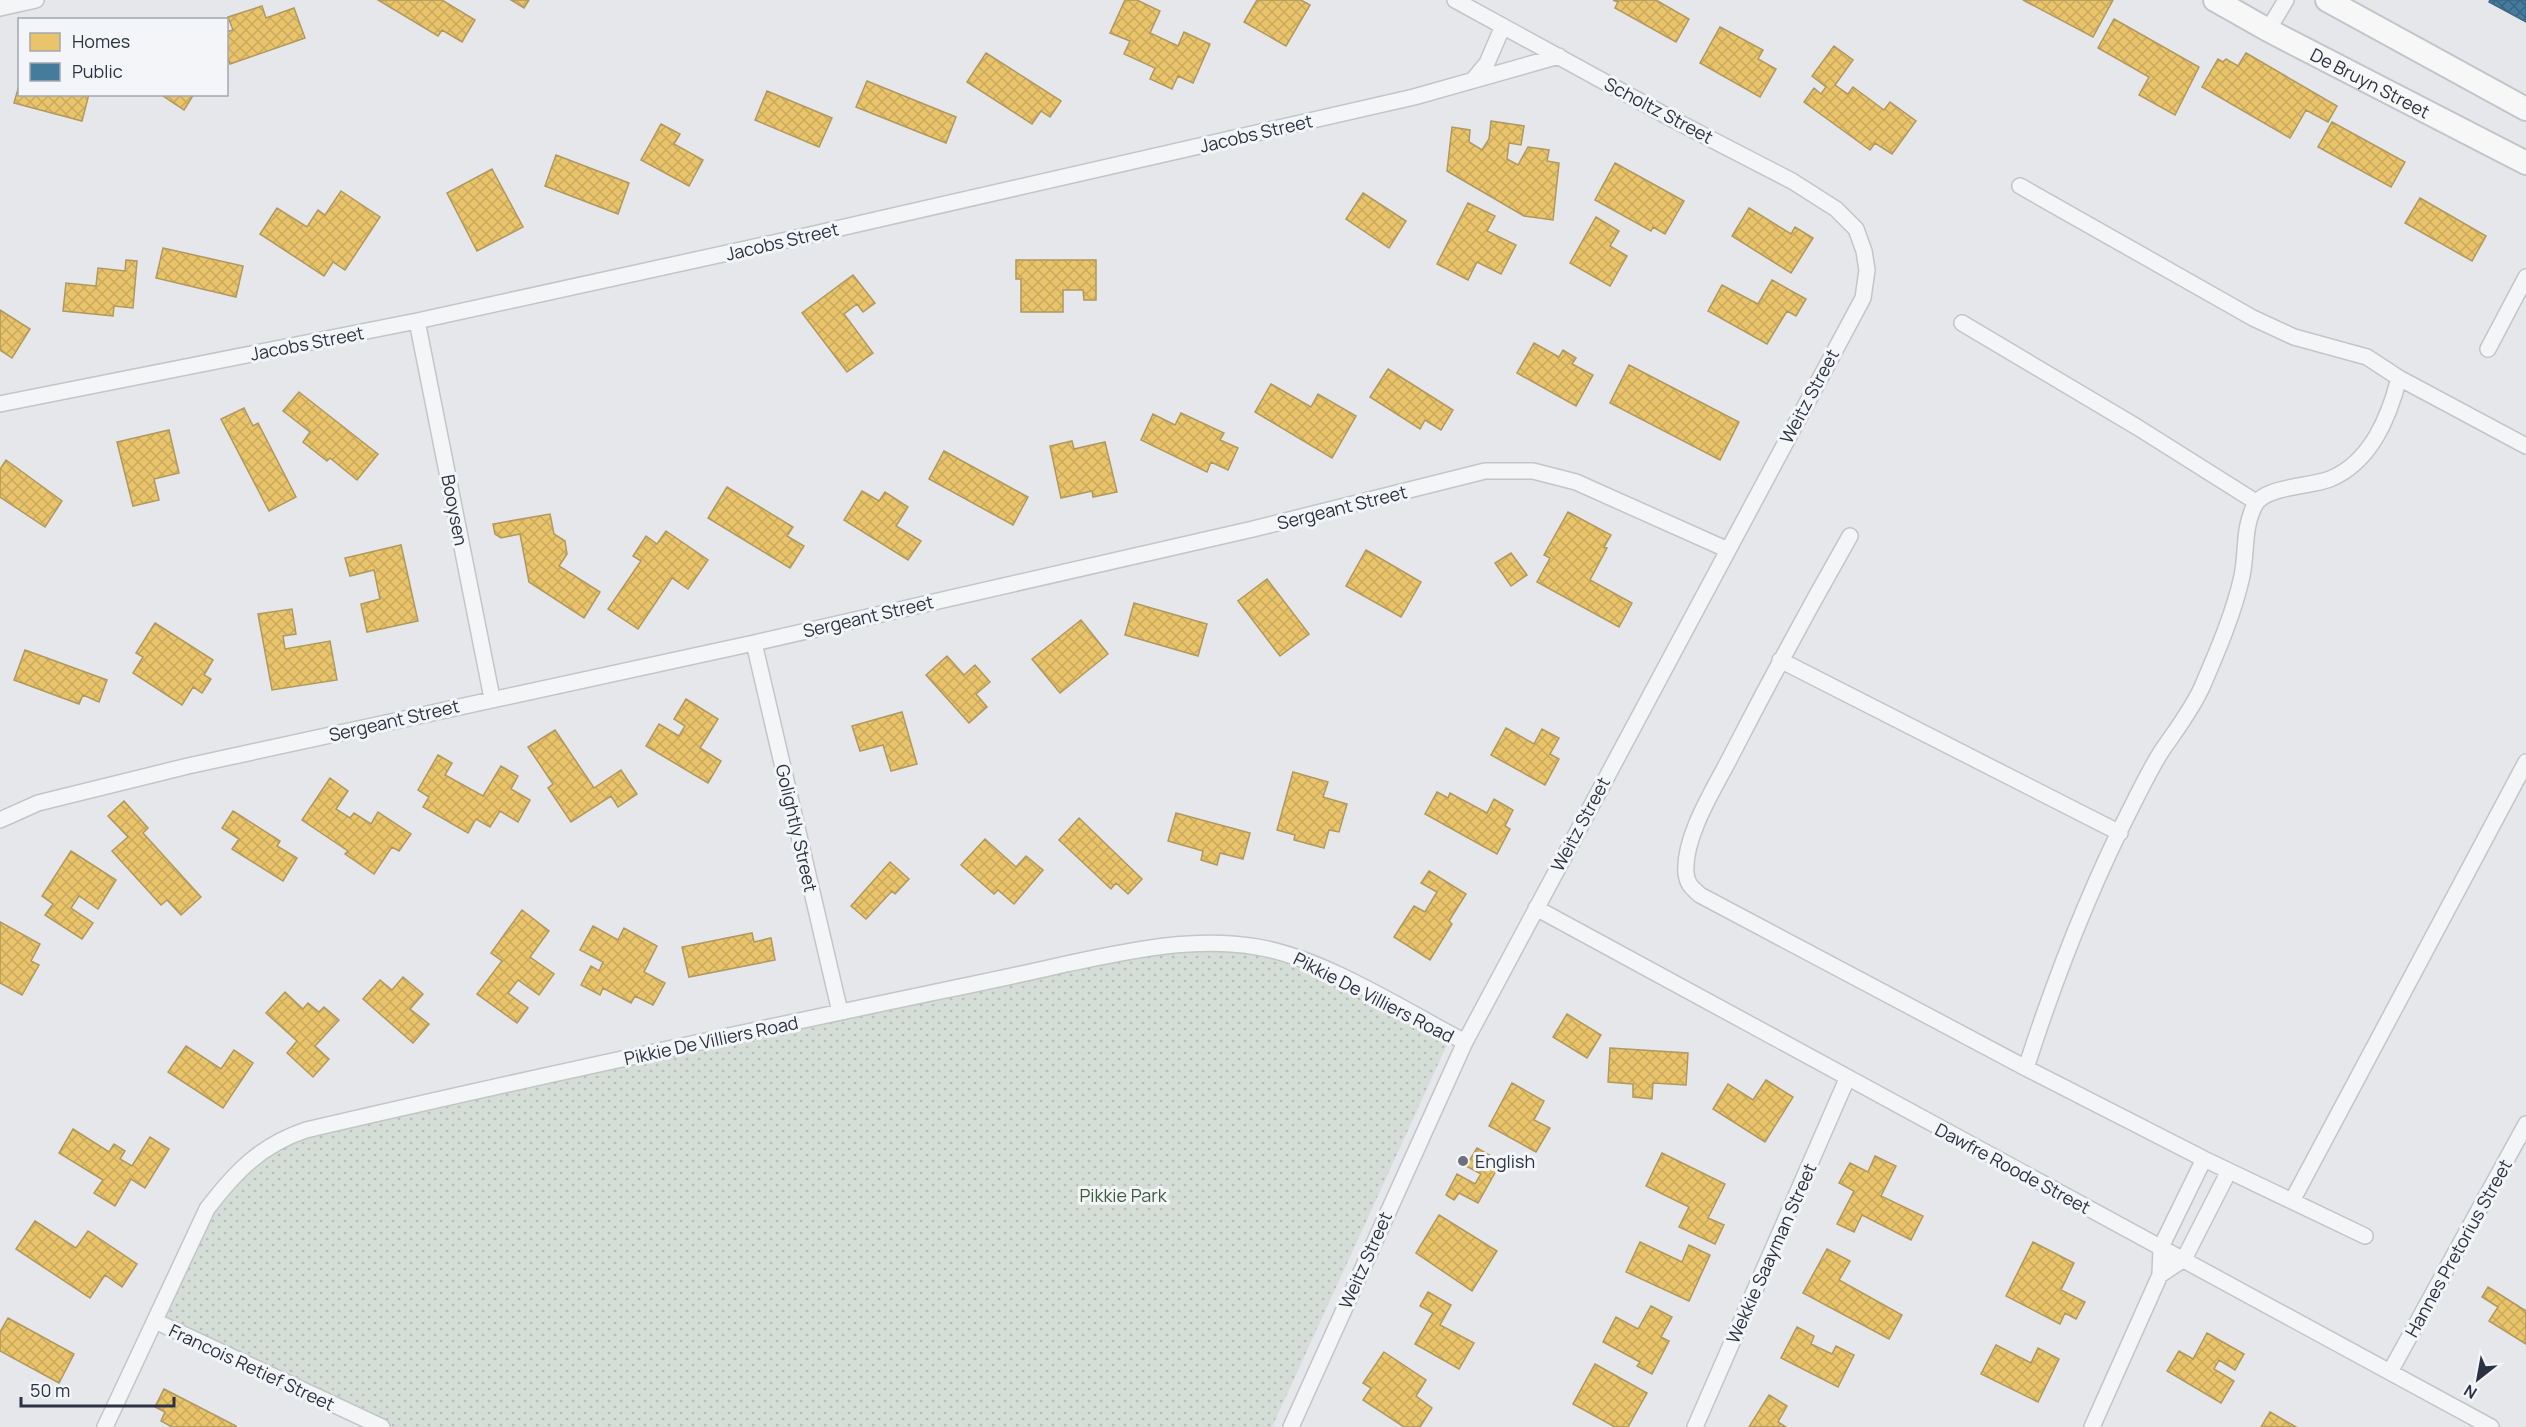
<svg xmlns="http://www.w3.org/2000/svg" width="2526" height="1427" viewBox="0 0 2526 1427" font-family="Manrope,sans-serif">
  <defs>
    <pattern id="green-dots" width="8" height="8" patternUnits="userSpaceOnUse" patternTransform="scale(1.5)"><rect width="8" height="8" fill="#d4ddd6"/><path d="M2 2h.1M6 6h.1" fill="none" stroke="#b6beb9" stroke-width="1.8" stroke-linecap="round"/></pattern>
    <pattern id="homes-cross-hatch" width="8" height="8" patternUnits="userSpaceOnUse" patternTransform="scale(1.5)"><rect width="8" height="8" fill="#e9c46a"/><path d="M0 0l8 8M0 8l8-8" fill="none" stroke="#c8a95d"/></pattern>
    <pattern id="public-cross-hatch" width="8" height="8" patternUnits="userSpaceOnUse" patternTransform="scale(1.5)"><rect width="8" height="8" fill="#457b9d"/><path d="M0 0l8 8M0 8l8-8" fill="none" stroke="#3a6582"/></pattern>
  </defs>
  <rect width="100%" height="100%" fill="#e5e7ea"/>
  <!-- green -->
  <path fill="url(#green-dots)" d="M1179,947L1285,954L1451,1036L1272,1427H393L160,1319L198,1212L269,1144L834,1018Z"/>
  <!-- homes -->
  <path fill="url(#homes-cross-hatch)" stroke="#b0985e" stroke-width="1.5" d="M378,0H442L475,20L462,42L442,30L438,36Z
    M511,0H529L524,8Z
    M1125,0H1137L1160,11L1150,33L1178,46L1184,32L1210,44L1193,83L1178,76L1172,89L1150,79L1155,68L1124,54L1130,41L1110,33Z
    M1257,0H1301L1310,5L1286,46L1244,22Z
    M1613,0H1656L1689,19L1676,42L1615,8L1618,2Z
    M2023,0H2113L2093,37Z
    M262,6L266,18L294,8L305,38L230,64L226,54V32L233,30L228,17Z
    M2114,19L2199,67L2175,115L2139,95L2149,77L2098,48Z
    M1720,27L1763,50L1758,59L1776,69L1760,97L1700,63Z
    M1834,46L1853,60L1835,85L1848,94L1853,87L1884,110L1890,102L1916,121L1892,154L1875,143L1870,150L1804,102L1814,88L1821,94L1826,87L1812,76Z
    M986,53L1061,101L1050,117L1041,111L1032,124L967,82Z
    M2246,53L2337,106L2328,122L2306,110L2290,138L2202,87L2218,59L2223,62L2226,59L2238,66Z
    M867,81L956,117L946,143L856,107Z
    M20,82V94H89L82,121L14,103Z
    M767,91L832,118L819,147L755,120Z
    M160,94H194L184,110Z
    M1491,121L1524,126L1521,145L1509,143L1507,159L1518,165L1528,147L1549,150L1547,161L1559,163L1553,220L1524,216L1447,171L1452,127L1470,130L1469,142L1482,150L1489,139Z
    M2332,122L2405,162L2391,187L2318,147Z
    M661,124L680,134L674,144L703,160L689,186L641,160Z
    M556,155L629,183L618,214L545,186Z
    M1615,163L1684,201L1665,234L1653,227L1651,231L1595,200Z
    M492,169L523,227L477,251L447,193Z
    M341,191L380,217L345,270L333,262L324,276L260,234L277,208L307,227L318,210L325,215Z
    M1363,193L1406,221L1389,248L1346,219Z
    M2420,198L2486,236L2472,261L2405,223Z
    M1468,203L1495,216L1487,231L1516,245L1501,274L1477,262L1468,280L1437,264Z
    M1749,208L1791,234L1795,227L1813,238L1791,273L1732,236Z
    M1596,217L1619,231L1610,246L1627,256L1610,286L1570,263Z
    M163,248L243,266L236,297L156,278Z
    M126,260L137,261L133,308L114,306L113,316L63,311L66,283L96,286L98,268L125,271Z
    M1016,260H1096V300H1084L1083,290H1063V312H1021V279H1016Z
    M853,275L875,303L863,312L857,304L844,314L873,353L847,372L802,313Z
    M1772,280L1806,299L1796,316L1787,311L1767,344L1708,311L1722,285L1758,304Z
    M0,310L30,329L12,358L0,350Z
    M1534,343L1559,357L1563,350L1576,358L1572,364L1593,375L1576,406L1517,373Z
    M1629,365L1739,422L1720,460L1610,403Z
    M1388,369L1453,410L1441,430L1425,420L1420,429L1370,397Z
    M1271,384L1311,407L1318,394L1356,416L1332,458L1255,412Z
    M299,392L378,454L357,480L330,458L327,461L303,442L310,432L283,411Z
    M244,408L253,426L258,423L296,497L269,511L221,419Z
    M1181,413L1224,433L1220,440L1238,448L1228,470L1211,462L1207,472L1141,440L1153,414L1175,425Z
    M169,430L179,473L154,479L159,500L133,506L117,442Z
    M1072,441L1074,449L1105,442L1117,492L1093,497L1092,491L1061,498L1050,446Z
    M944,451L1028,497L1013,525L929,479Z
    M6,460L62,501L45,527L0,497V469Z
    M727,487L793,527L787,536L804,546L790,568L708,518Z
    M862,491L879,501L885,492L908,507L896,526L921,541L908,560L844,520Z
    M1568,512L1611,535L1604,547L1607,548L1590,580L1632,603L1619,627L1537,582L1550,558L1544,555Z
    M550,514L554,534L565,541L567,554L559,566L600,592L584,618L529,582L520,534L501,538L495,534L493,524Z
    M666,531L708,560L688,589L672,578L638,629L608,609L641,561L633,556L646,536L657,544Z
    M401,545L418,621L367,632L361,604L380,599L374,570L350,576L345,558Z
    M1366,550L1421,582L1401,617L1346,586Z
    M1511,553L1527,575L1511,586L1495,563Z
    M1267,579L1309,634L1280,656L1238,601Z
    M1134,603L1207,624L1198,656L1125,635Z
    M292,609L296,634L283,636L285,649L330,641L337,680L272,690L258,614Z
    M1081,620L1108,654L1060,693L1032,659Z
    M155,623L213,660L204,675L211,679L202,693L193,687L182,705L133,673L143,657L136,653Z
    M25,650L107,680L99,702L83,695L79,704L14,680Z
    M947,656L964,675L975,665L990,682L976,694L987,707L969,723L926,675Z
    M686,699L718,719L700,748L721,761L708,783L646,746L659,724L679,736L685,726L674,719Z
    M902,712L917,764L891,771L883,745L860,751L852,726Z
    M1506,728L1534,744L1542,729L1559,738L1550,754L1559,759L1545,785L1491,755Z
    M555,730L594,788L621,770L637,794L618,807L611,796L571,822L548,788L553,784L528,747Z
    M438,755L452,763L445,775L483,796L501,766L518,776L511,789L530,800L518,822L500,811L490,827L476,819L468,833L423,807L429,797L418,790Z
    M1293,772L1328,782L1323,797L1347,804L1339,832L1329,830L1324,848L1294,840L1295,835L1277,830Z
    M330,778L348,791L336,809L350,818L354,813L371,824L378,812L411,834L399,851L392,847L374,874L345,854L348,851L302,820Z
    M1437,792L1448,798L1450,793L1487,813L1494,799L1513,810L1505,826L1510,829L1497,854L1425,814Z
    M124,801L148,828L143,833L201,897L181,915L167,900L161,905L112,851L128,837L108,816Z
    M233,811L280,841L277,846L297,858L283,881L232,849L239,839L222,828Z
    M1176,813L1250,833L1243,859L1220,853L1217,865L1201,860L1203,851L1168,841Z
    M1079,818L1142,879L1128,894L1116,883L1111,889L1059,840Z
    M985,839L1016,867L1026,856L1043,870L1014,904L998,890L994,894L961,865Z
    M71,851L116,880L98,909L79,896L71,908L93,923L82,939L45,915L53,904L42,896Z
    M890,862L909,879L895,894L892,891L866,919L851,906Z
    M1429,871L1466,894L1449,921L1452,924L1430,960L1394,937L1414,906L1425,912L1437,892L1421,883Z
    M522,910L549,931L530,957L554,974L539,995L518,980L508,993L528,1008L517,1023L477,994L502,961L491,953Z
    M0,922L40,944L31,961L39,965L22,995L0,983Z
    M593,926L618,940L624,928L657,946L644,972L665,983L653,1005L635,996L631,1003L603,988L600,995L581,985L591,966L599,971L603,962L580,950Z
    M752,933L754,942L771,938L775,960L689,977L682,947Z
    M403,977L423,994L410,1009L429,1024L413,1043L363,999L380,980L392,990Z
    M285,992L303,1009L308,1003L319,1012L324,1007L339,1020L315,1046L329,1059L313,1077L287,1053L297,1041L266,1013Z
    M1567,1014L1601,1035L1587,1058L1553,1037Z
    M186,1046L221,1069L234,1050L253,1063L223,1108L168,1072Z
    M1610,1048L1688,1053L1686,1085L1653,1083L1652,1099L1633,1097V1084L1608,1082Z
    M1766,1080L1793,1097L1765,1142L1713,1109L1728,1084L1753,1100Z
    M1512,1083L1544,1101L1534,1120L1550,1128L1536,1152L1489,1126Z
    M73,1129L109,1152L114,1144L125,1151L120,1159L132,1166L150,1137L169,1149L145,1188L131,1179L115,1206L94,1193L103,1180L59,1153Z
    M1477,1148L1501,1162L1478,1203L1459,1193L1454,1200L1446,1195L1457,1174L1475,1184L1481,1174L1466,1166Z
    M1662,1153L1725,1184L1708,1218L1724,1225L1715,1244L1679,1227L1689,1207L1646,1186Z
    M1875,1156L1896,1166L1881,1196L1923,1216L1911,1240L1862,1215L1854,1232L1837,1224L1854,1191L1839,1183L1850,1163L1868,1172Z
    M1439,1215L1497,1251L1472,1291L1416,1253Z
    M35,1221L76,1248L88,1231L137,1264L122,1287L105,1275L90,1298L16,1249Z
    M1640,1242L1682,1262L1689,1245L1710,1255L1689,1301L1626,1272Z
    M2033,1242L2074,1263L2061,1290L2085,1302L2076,1319L2065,1313L2060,1324L2006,1296Z
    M1827,1249L1850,1261L1839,1280L1902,1315L1889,1339L1803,1293Z
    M2488,1287L2526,1311V1344L2489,1321L2498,1307L2482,1297Z
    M1428,1292L1451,1305L1440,1325L1474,1343L1459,1369L1415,1344L1433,1313L1420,1306Z
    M1651,1306L1672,1317L1661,1337L1669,1341L1652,1374L1637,1366L1640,1362L1603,1342L1616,1317L1638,1329Z
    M8,1318L74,1354L59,1383L0,1351V1332Z
    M1797,1327L1814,1336L1811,1344L1832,1354L1836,1346L1854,1355L1838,1387L1781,1358Z
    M2207,1333L2244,1354L2235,1370L2219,1360L2214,1369L2234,1381L2221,1403L2167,1371L2179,1351L2193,1359Z
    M1996,1345L2031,1363L2038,1348L2059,1359L2038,1402L1981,1374Z
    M1384,1352L1426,1380L1416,1396L1432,1408L1420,1427H1404L1363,1400L1371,1388L1363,1383Z
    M1595,1364L1647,1393L1628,1427H1615L1573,1404Z
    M164,1389L236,1426V1427H172L161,1421L165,1412L155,1407Z
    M1769,1395L1787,1406L1778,1422L1786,1427H1749Z
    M2270,1412L2296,1427H2261Z"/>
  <!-- public -->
  <path fill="url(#public-cross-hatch)" stroke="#3e6582" stroke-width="1.5" d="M2490,0H2526V22L2489,2Z"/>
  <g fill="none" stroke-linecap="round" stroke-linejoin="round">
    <!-- street casing -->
    <g stroke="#c3c5c8" stroke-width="18">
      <path id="street" d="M0,8L36,0
        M2268,30L2286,0
        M1473,80L1487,63L1503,26
        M2020,186L2253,318L2294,337L2367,357L2399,378C2389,417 2371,462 2330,479C2310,487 2265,486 2255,505C2243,527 2247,552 2242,576C2234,613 2217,652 2202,687C2191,711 2176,730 2161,752C2151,768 2142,786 2133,804C2090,888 2055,978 2026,1068
        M417,321L492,698
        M1962,323L2137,427L2256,502
        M2488,349L2526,277
        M2399,378L2526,446
        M0,404L417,321L814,234L1414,97L1559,56
        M1850,536C1809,608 1770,680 1732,754C1716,786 1683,836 1686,873C1687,884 1692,888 1700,895L2026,1068L2204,1159L2365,1236
        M754,643L840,1012
        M1780,660L2120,833
        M0,820L38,803L188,766L754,643L1253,529L1485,471H1533L1576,482L1728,550
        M1536,908L2491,1427
        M2292,1201L2526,762
        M2160,1275L2184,1259L2229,1171
        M155,1321L382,1427
        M2390,1372L2526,1124
        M105,1427L207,1209C235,1172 261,1145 306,1130C516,1081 726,1036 936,992C980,983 1023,974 1066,964C1128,951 1194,936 1257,947C1324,958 1404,1010 1465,1042
        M1291,1427L1465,1042L1863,298L1867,270L1864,251L1856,229L1836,209L1792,181L1674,120L1455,0
        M1695,1427L1847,1079
        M2092,1427L2160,1275L2161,1247L2204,1159"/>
    </g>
    <!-- secondary casing -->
    <g stroke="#c3c5c8" stroke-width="26">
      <g id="secondary">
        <path id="s1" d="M2215,0L2268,30L2526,163"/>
        <path d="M2327,0L2526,109"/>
      </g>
    </g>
    <!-- street -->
    <use href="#street" stroke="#f4f5f6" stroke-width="15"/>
    <!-- secondary -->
    <use href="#secondary" stroke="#f7f7f8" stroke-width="22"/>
  </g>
  <!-- markers -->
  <circle fill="#6d717d" stroke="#f3f5f8" stroke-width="2" cx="1463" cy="1161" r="6"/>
  <g text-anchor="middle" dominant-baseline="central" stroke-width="6" stroke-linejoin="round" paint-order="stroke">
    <!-- street labels -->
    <g font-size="18" fill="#2c3243" stroke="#f3f5f8">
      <text stroke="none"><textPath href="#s1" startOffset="176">De Bruyn Street</textPath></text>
      <text transform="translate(1659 110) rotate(28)">Scholtz Street</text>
      <text transform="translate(1256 133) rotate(-13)">Jacobs Street</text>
      <text transform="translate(782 241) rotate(-13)">Jacobs Street</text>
      <text transform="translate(307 343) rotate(-11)">Jacobs Street</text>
      <text transform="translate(1809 396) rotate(-62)">Weitz Street</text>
      <text transform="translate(1342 507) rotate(-14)">Sergeant Street</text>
      <text transform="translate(455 510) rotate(79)">Booysen</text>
      <text transform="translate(868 616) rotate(-13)">Sergeant Street</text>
      <text transform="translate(394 720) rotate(-13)">Sergeant Street</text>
      <text transform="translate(1580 824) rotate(-62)">Weitz Street</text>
      <text transform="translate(797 828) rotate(77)">Golightly Street</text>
      <text transform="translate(1374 997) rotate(27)">Pikkie De Villiers Road</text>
      <text transform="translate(711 1040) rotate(-12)">Pikkie De Villiers Road</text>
      <text transform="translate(2013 1168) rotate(28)">Dawfre Roode Street</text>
      <text transform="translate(2458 1248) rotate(-61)">Hannes Pretorius Street</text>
      <text transform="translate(1771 1253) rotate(-66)">Wekkie Saayman Street</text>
      <text transform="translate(1365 1260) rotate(-66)">Weitz Street</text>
      <text transform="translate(252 1367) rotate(25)">Francois Retief Street</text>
    </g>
    <!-- poi labels -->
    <g font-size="18" fill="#2c3243" stroke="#f3f5f8" text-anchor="start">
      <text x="1475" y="1161">English</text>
    </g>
    <!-- park labels -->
    <g font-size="18" fill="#3d5e3a" stroke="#f3f5f8">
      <text x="1123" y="1195">Pikkie Park</text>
    </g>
  </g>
  <!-- legend -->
  <rect x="18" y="18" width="210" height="78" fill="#f3f5f8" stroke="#a3a7b0" stroke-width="1.5"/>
  <rect x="30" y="33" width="30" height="18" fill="#e9c46a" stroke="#a3a7b0" stroke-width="1.5"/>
  <text x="72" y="48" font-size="18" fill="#2c3243">Homes</text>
  <rect x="30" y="63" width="30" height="18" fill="#457b9d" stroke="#a3a7b0" stroke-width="1.5"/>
  <text x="72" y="78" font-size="18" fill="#2c3243">Public</text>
  <!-- north arrow -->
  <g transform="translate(2478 1379) rotate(211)" stroke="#f3f5f8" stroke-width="4.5" paint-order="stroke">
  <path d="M0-4.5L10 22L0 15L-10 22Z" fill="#2c3243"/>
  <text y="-9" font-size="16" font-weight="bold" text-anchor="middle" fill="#2c3243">N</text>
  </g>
  <!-- scale -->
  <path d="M21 1397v9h153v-9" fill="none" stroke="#2c3243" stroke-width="3"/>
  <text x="30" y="1397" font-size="18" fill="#2c3243" stroke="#f3f5f8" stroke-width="4.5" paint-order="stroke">50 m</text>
</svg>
